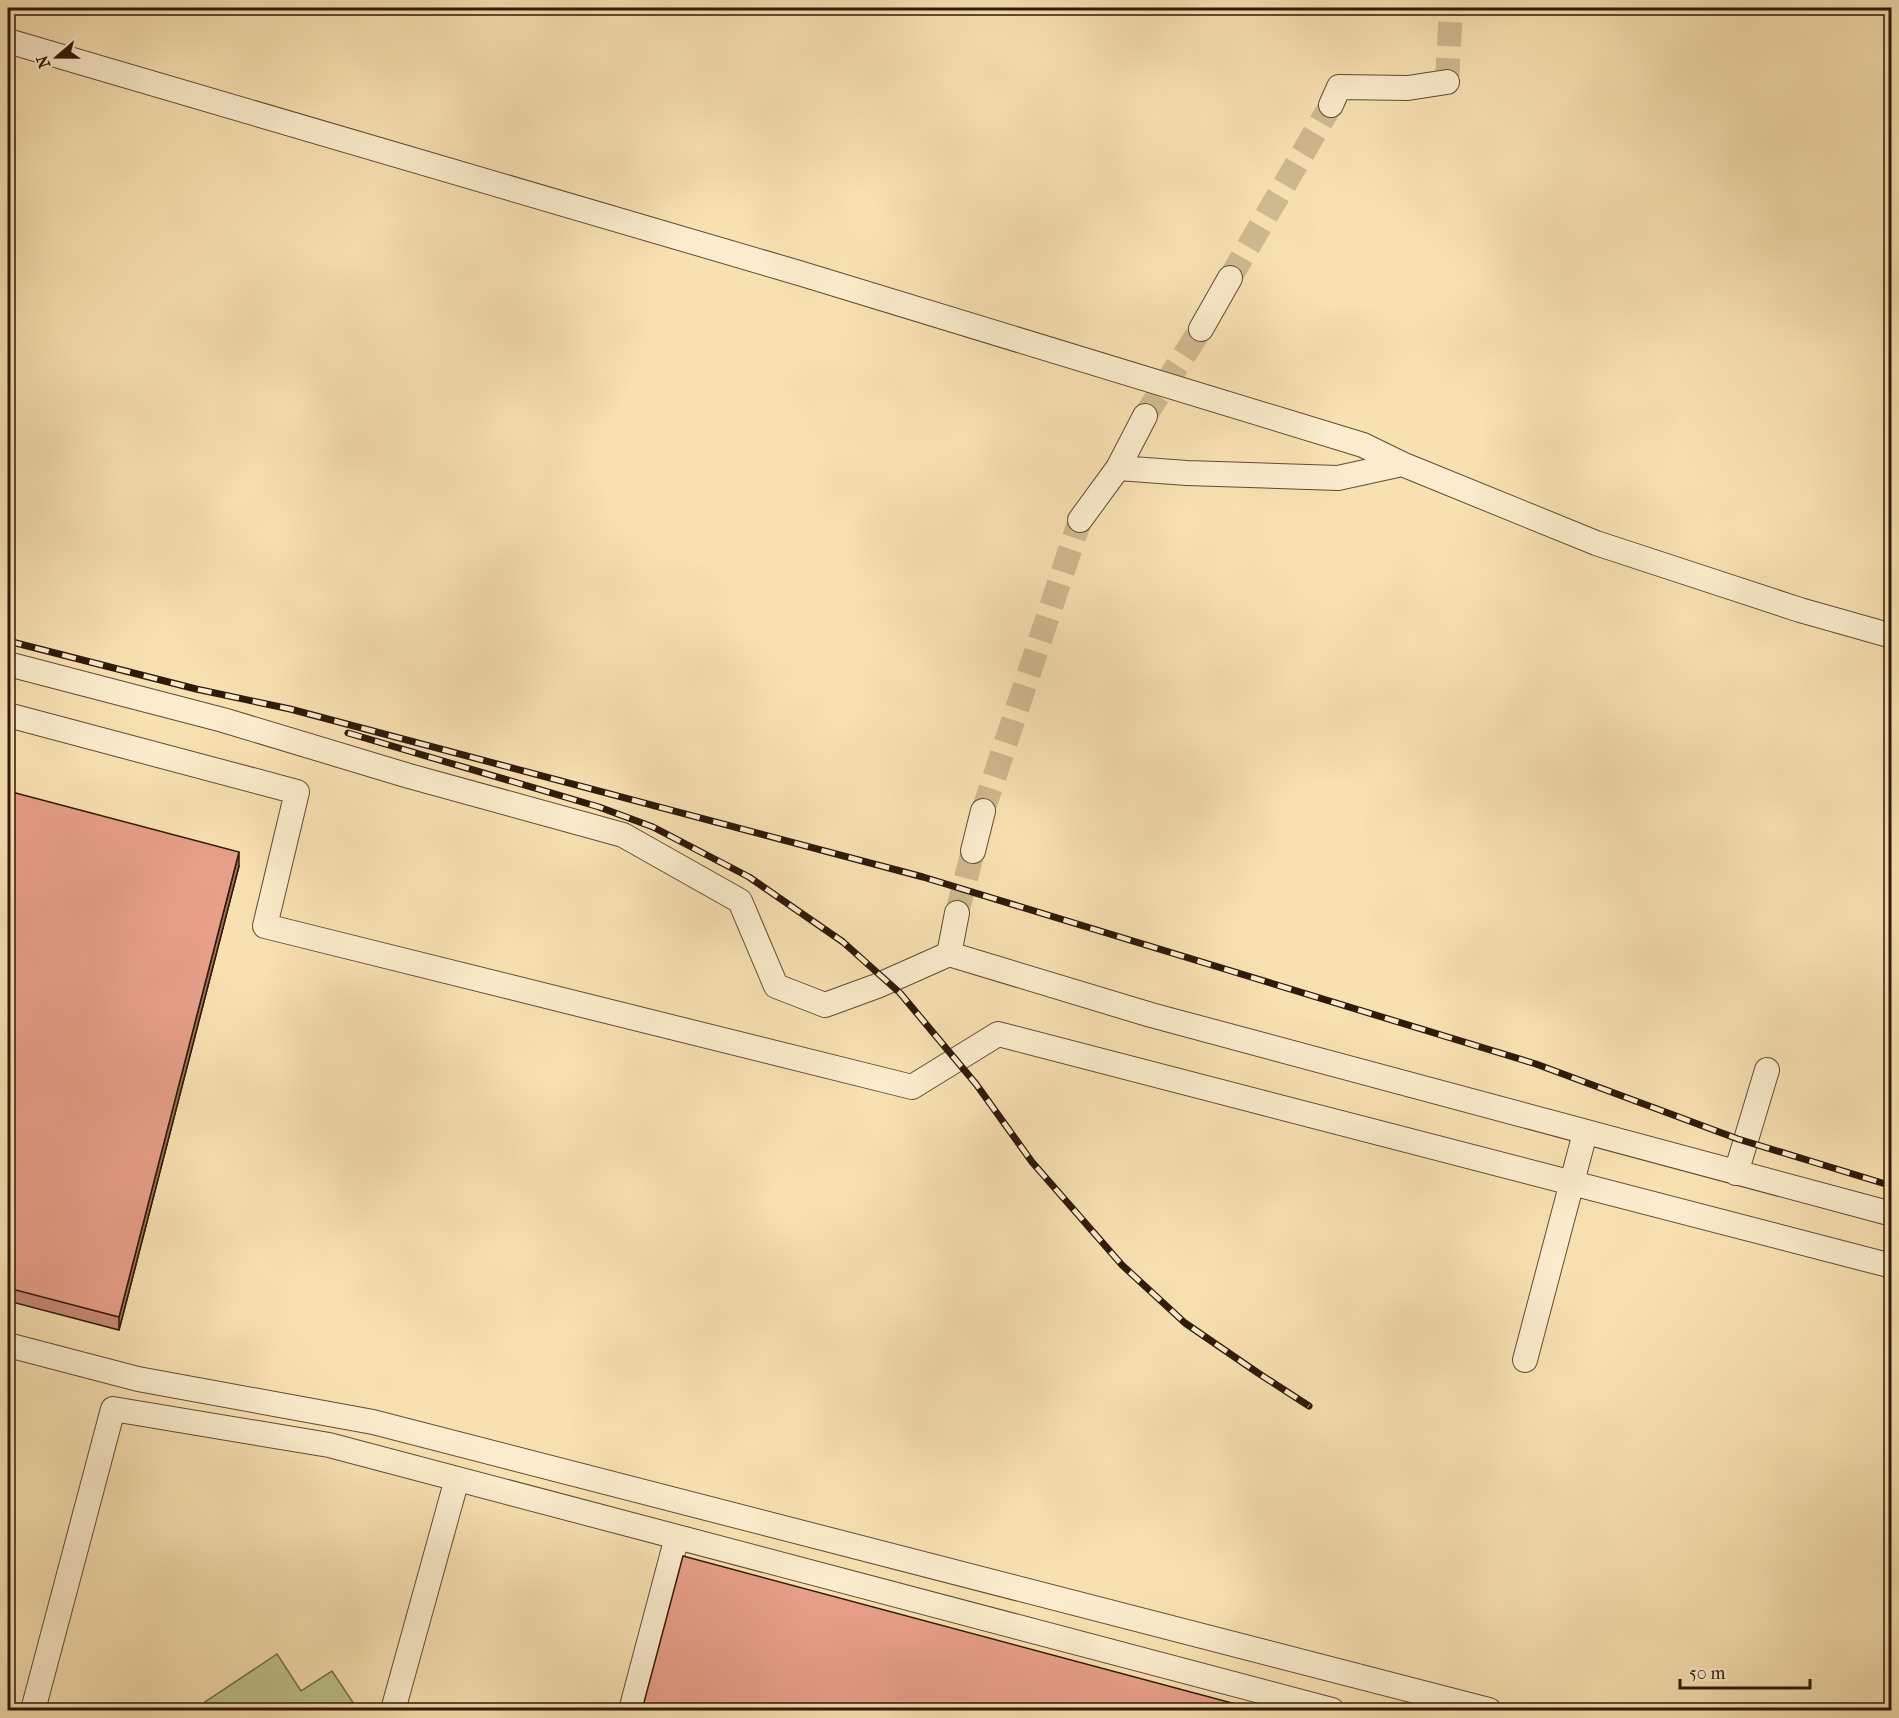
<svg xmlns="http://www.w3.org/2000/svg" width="1899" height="1718" viewBox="0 0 1899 1718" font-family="'IM FELL French Canon',serif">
  <rect width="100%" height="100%" fill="#f8e1b1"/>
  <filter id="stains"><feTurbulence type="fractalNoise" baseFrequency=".00333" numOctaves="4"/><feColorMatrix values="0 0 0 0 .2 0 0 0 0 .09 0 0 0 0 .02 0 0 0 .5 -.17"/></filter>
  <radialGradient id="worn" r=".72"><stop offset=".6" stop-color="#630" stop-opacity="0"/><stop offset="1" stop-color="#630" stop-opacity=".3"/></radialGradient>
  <!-- green -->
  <path fill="#bdc38c" stroke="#756e4a" stroke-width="1.5" d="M277,1654L301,1691L332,1671L358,1710H211L205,1702Z"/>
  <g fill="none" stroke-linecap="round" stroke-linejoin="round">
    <!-- minor-tunnel -->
    <path stroke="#cfb98f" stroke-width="24" stroke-dasharray="24 12" stroke-linecap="butt" d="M1447,82L1451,8
      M1230,278L1331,105
      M1145,416L1201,329
      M983,811L1080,520
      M957,913L973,851"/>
    <!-- minor casing -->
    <g stroke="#604c33" stroke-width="26">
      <path id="minor" d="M8,41L799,273L1363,445L1402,464
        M1331,105L1339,87L1408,88L1447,82
        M1201,329L1230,278
        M1118,468L1187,473L1338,478L1402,464L1596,543L1800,610L1892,636
        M1080,520L1118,468L1145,416
        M8,664L223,720L409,776L623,835L740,901L776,986L825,1005L877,986L949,954L1151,1015L1892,1214
        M8,715L297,792L265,926L912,1087L998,1034L1892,1266
        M973,851L983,811
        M949,954L957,913
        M1736,1173L1767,1070
        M8,1345L138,1379L373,1422L1489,1710
        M1525,1360L1585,1133
        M33,1710L113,1409L329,1445L1332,1710
        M393,1710L457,1479
        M631,1710L677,1537"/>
    </g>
    <!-- minor -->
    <use href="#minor" stroke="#faeccc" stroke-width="24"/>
    <!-- rail casing -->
    <g stroke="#2d1a09" stroke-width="7">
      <path id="rail" d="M8,641L196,689L290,709L923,877L1536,1064L1738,1139L1892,1186
        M348,733L599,807L653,827L749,877L843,942L900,993L976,1084L1032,1162L1122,1265L1185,1323L1258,1373L1309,1406"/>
    </g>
    <!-- rail -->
    <use href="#rail" stroke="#faeccc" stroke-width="4.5" stroke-dasharray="14" stroke-linecap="butt"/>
  </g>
  <!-- wall -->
  <path fill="#c88976" stroke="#2d1a09" stroke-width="1.5" d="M8,791L239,866L119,1330L8,1301Z"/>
  <!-- shaded-wall -->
  <path fill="#a26f60" stroke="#2d1a09" stroke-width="1.5" d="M239,852V866L119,1330V1317Z"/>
  <!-- building -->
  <path fill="#e89f89" stroke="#2d1a09" stroke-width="1.5" d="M8,791L239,852L119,1317L8,1288Z
    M683,1556L1258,1710H642Z"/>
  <!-- margin -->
  <rect width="1899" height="1718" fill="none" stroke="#f8e1b1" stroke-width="30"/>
  <rect x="9" y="9" width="1881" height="1700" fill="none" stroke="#2d1a09" stroke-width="3"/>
  <rect x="15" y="15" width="1869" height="1688" fill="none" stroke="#2d1a09" stroke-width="1.5"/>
  <!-- north arrow -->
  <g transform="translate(57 57) rotate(250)" stroke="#faeccc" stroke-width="4.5" paint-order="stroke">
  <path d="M0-4.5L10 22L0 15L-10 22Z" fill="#2d1a09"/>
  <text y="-9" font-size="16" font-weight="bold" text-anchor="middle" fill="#2d1a09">N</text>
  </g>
  <!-- scale -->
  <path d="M1680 1679v9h130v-9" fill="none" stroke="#2d1a09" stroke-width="3"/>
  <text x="1689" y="1679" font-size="18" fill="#2d1a09" stroke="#faeccc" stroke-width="4.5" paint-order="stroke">50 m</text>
  <rect width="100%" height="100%" filter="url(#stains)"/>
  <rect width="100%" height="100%" fill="url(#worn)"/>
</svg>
